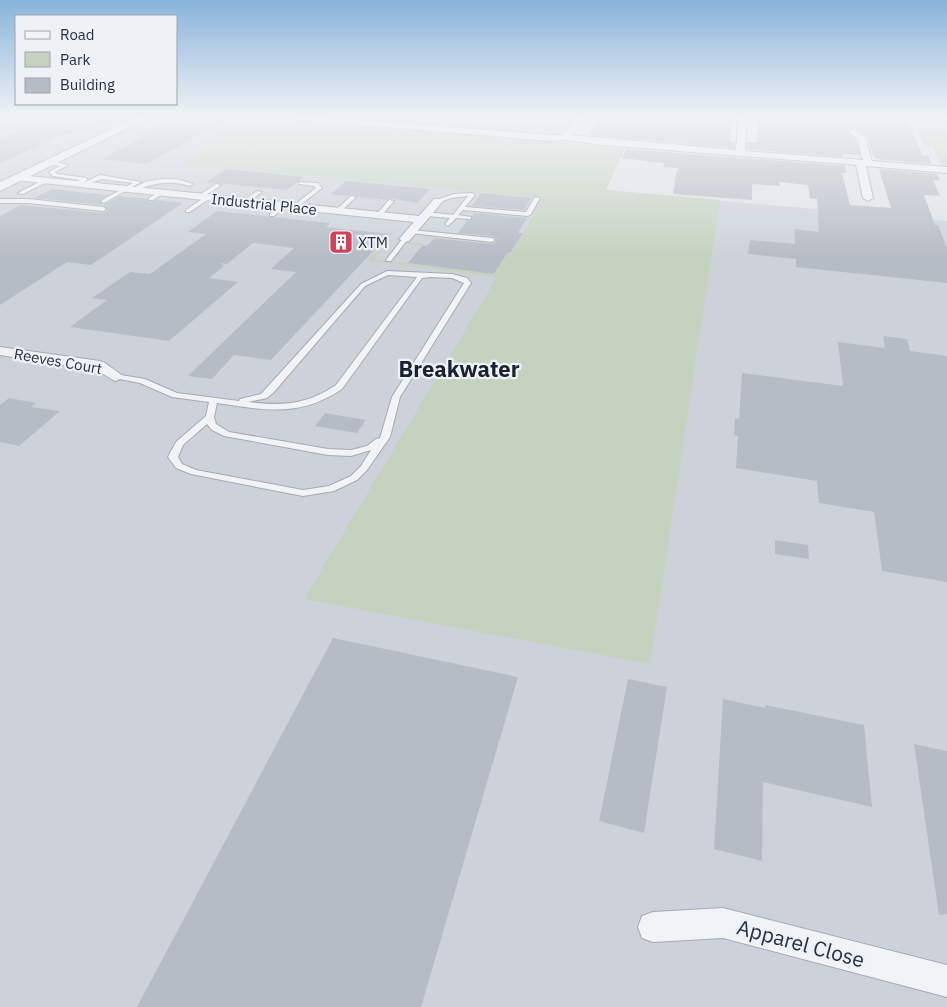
<svg xmlns="http://www.w3.org/2000/svg" width="947" height="1007" viewBox="0 0 947 1007" font-family="'IBM Plex Sans',sans-serif">
  <rect width="100%" height="100%" fill="#dfe3e8"/>
  <!-- built -->
  <path fill="#cdd2da" d="M0,117H262L184,164L543,198L605,190L947,221V1007H0Z
    M319,117H573L559,136Z"/>
  <!-- green -->
  <path fill="#c5d2c0" d="M260,118L625,148L606,190L720,200L650,664L304,599L497,277L368,261L388,240L398,242H388L373,259L494,274L505,255L407,244L408,242L511,254L543,198L183,164Z
    M937,119L947,121V166L941,165L932,146L924,145L917,129L942,131Z"/>
  <!-- building -->
  <path fill="#b6bcc5" d="M23,117H115L86,131L79,130L68,135H63L0,163V139L20,131L0,129V126Z
    M180,117H231L147,164L102,159Z
    M599,117H732L730,142H735L734,148L588,135Z
    M758,117H900L906,118L922,155L928,156L932,164L876,159L873,156L867,136L853,127L847,132L855,139L860,155L842,154L843,157L747,149V142L757,143Z
    M626,149L845,166L847,173H842L850,205L891,208L879,169L937,174L940,181L933,180L940,196L924,195L935,225H938L947,248V283L796,267V259L748,254L750,240L795,244L794,229L819,232L817,199L810,198L808,185L779,182L780,186L752,184V200L673,194L675,182H674L678,168L663,167L664,163L622,158Z
    M226,169L304,177L287,190L206,182Z
    M346,181L430,189L417,203L389,198L387,200L358,197L351,194L348,196L331,194Z
    M52,189L108,195L100,200L103,205L120,196L147,199L149,202L157,200L183,203L91,265L67,262L0,305V216L21,205L103,213L108,210L103,205L34,198Z
    M481,193L531,198L524,210L472,206Z
    M217,211L330,223L326,227L389,234L271,360L234,355L212,379L188,376L296,272L271,269L294,248L253,243L227,264L221,263L224,266L209,278L238,282L169,341L70,327L107,300L92,298L130,272L150,274L206,234L188,232Z
    M473,213L527,218L518,233H523L510,253H507L494,274L408,263L422,246H427L434,238L492,244L496,242L497,239L492,236L458,233L467,221L472,220Z
    M883,336L907,339L910,351L947,356V582L882,571L874,512L819,503L817,481L736,468L738,436L734,435L735,418L739,419L742,373L843,386L838,342L885,348Z
    M9,398L36,403L31,407L60,411L19,446L0,442V405Z
    M325,413L366,420L357,433L315,426Z
    M775,540L808,545L809,559L775,554Z
    M333,638L518,677L421,1007H137Z
    M628,679L667,687L644,833L599,821Z
    M723,699L765,708V705L864,725L872,807L763,782L762,861L714,849Z
    M914,744L947,751V914L939,915Z"/>
  <g fill="none" stroke-linecap="round" stroke-linejoin="round">
    <!-- service casing -->
    <g stroke="#a4aab2" stroke-width="2">
      <path id="service" d="M50,161L68,165L55,172L57,174L87,178V180L81,184L100,175L141,182L104,203L101,201L102,200L133,183L101,179L82,187L80,184L74,185V183L80,180L53,176L49,172L60,166L48,164Z
        M45,179L47,180V182L23,194L18,193Z
        M162,179H176L193,184L190,186C169,180 154,183 134,191L131,189L145,182Z
        M299,182L318,183L322,188L295,209L292,207L293,206L316,188L314,186L299,184Z
        M216,184L221,185L202,198H198V196Z
        M257,191L262,192L247,203H243V201Z
        M159,192L164,193L153,200H149V198Z
        M472,193L475,195L465,207L526,212L535,197L540,198L531,214L528,216L463,210L458,215L471,217V219L456,218L448,226L445,224L450,218L427,216L424,214L427,212L453,215L468,196L451,198L438,203L436,202V200L454,194Z
        M351,196L356,197L339,213H335V211Z
        M205,197L210,198L190,212H186V210Z
        M0,199H28L103,207L106,209L103,211L28,203H0Z
        M389,200L394,201L380,217H376V215Z
        M281,205L286,206L274,216H270V214Z
        M412,230L492,238L495,240L492,242L410,233L409,232Z
        M403,238L408,239L391,261H387L386,260Z
        M387,271L452,274L467,278L471,283L400,397L390,437L367,470L357,480L334,491L303,496L191,474L176,468L168,457L176,442L206,416L209,402L172,397L140,383L115,378L111,376L115,374L145,379L177,393L239,401L240,399L261,394L361,284ZM388,275L417,277L336,385C306,405 283,406 248,402L267,398L274,392L365,286ZM431,277L452,278L464,283L392,397L380,438L376,439L367,446L351,450L328,449L229,432L216,424L214,417L217,403C265,410 299,418 342,389L422,278ZM207,424L212,430L224,436L328,455L351,456L371,450L361,466L351,476L329,486L303,490L196,470L182,464L178,457L183,445Z"/>
    </g>
    <!-- minor casing -->
    <g stroke="#a4aab2" stroke-width="2">
      <path id="minor" d="M285,117H318L551,135H562L577,117H585L571,135L736,150L738,124L735,118L742,117L746,124L745,151L863,160L857,138L849,132L853,129L865,137L872,161L947,167V173L866,166L873,198L868,201L863,198L856,165L603,145L565,140L551,141L289,119Z
        M18,175L419,216L434,199H442L443,201L409,241L405,242L399,239L414,222L14,180V176Z
        M0,347L100,361L105,363L123,376L120,379L115,381L96,370L0,355Z
        M723,908L947,965V997L723,938L653,942L642,938L638,927L642,916L653,912Z"/>
    </g>
    <!-- tertiary casing -->
    <g stroke="#a4aab2" stroke-width="2">
      <path id="tertiary" d="M137,117H150L0,191V182Z
        M938,117H947V120L939,119Z"/>
    </g>
    <!-- service -->
    <use href="#service" fill="#f1f3f6" fill-rule="evenodd"/>
    <!-- minor -->
    <use href="#minor" fill="#f1f3f6" fill-rule="evenodd"/>
    <!-- tertiary -->
    <use href="#tertiary" fill="#f1f3f6" fill-rule="evenodd"/>
  </g>
  <!-- sky -->
  <linearGradient id="sky" x2="0" y2="1"><stop stop-color="#88b3db"/><stop offset="0.45" stop-color="#f1f2f5"/><stop offset="1" stop-color="#f1f2f5" stop-opacity="0"/></linearGradient>
  <rect width="947" height="258" fill="url(#sky)"/>
  <!-- icons -->
  <defs>
    <g id="building-square" transform="scale(1.25)"><rect x="-9" y="-9" width="18" height="18" rx="4" fill="#ce435b" stroke="#eef1f6"/><path d="M-4-6H4V6H1V3H-1V6H-4ZM-2.5-4.3h1.7v1.8h-1.7ZM.8-4.3h1.7v1.8H.8ZM-2.5-1h1.7V.8h-1.7ZM.8-1h1.7V.8H.8Z" fill="#fff"/></g>
  </defs>
  <g fill-rule="evenodd">
    <use href="#building-square" x="341" y="242"/>
  </g>
  <g text-anchor="middle" dominant-baseline="central" stroke-width="4.5" stroke-linejoin="round" paint-order="stroke">
    <!-- far-street labels -->
    <g font-size="15" fill="#28313f" stroke="#eef1f6">
      <text transform="translate(264 204) rotate(6)">Industrial Place</text>
      <text transform="translate(58 361) rotate(10)">Reeves Court</text>
    </g>
    <!-- far-poi labels -->
    <g font-size="15" fill="#28313f" stroke="#eef1f6" text-anchor="start">
      <text x="358" y="242">XTM</text>
    </g>
    <!-- near-street labels -->
    <g font-size="21" fill="#28313f" stroke="#eef1f6">
      <text transform="translate(801 943) rotate(15)">Apparel Close</text>
    </g>
    <!-- district labels -->
    <g font-size="22" font-weight="bold" fill="#1a2230" stroke="#eef1f6">
      <text x="459" y="368">Breakwater</text>
    </g>
  </g>
  <!-- legend -->
  <rect x="15" y="15" width="162" height="90" fill="#eef1f6" stroke="#9fa4ad"/>
  <rect x="25" y="31" width="25" height="8" fill="#f1f3f6" stroke="#9fa4ad"/>
  <text x="60" y="40" font-size="15" fill="#28313f">Road</text>
  <rect x="25" y="52" width="25" height="15" fill="#c5d2c0" stroke="#9fa4ad"/>
  <text x="60" y="65" font-size="15" fill="#28313f">Park</text>
  <rect x="25" y="78" width="25" height="15" fill="#b6bcc5" stroke="#9fa4ad"/>
  <text x="60" y="90" font-size="15" fill="#28313f">Building</text>
</svg>
